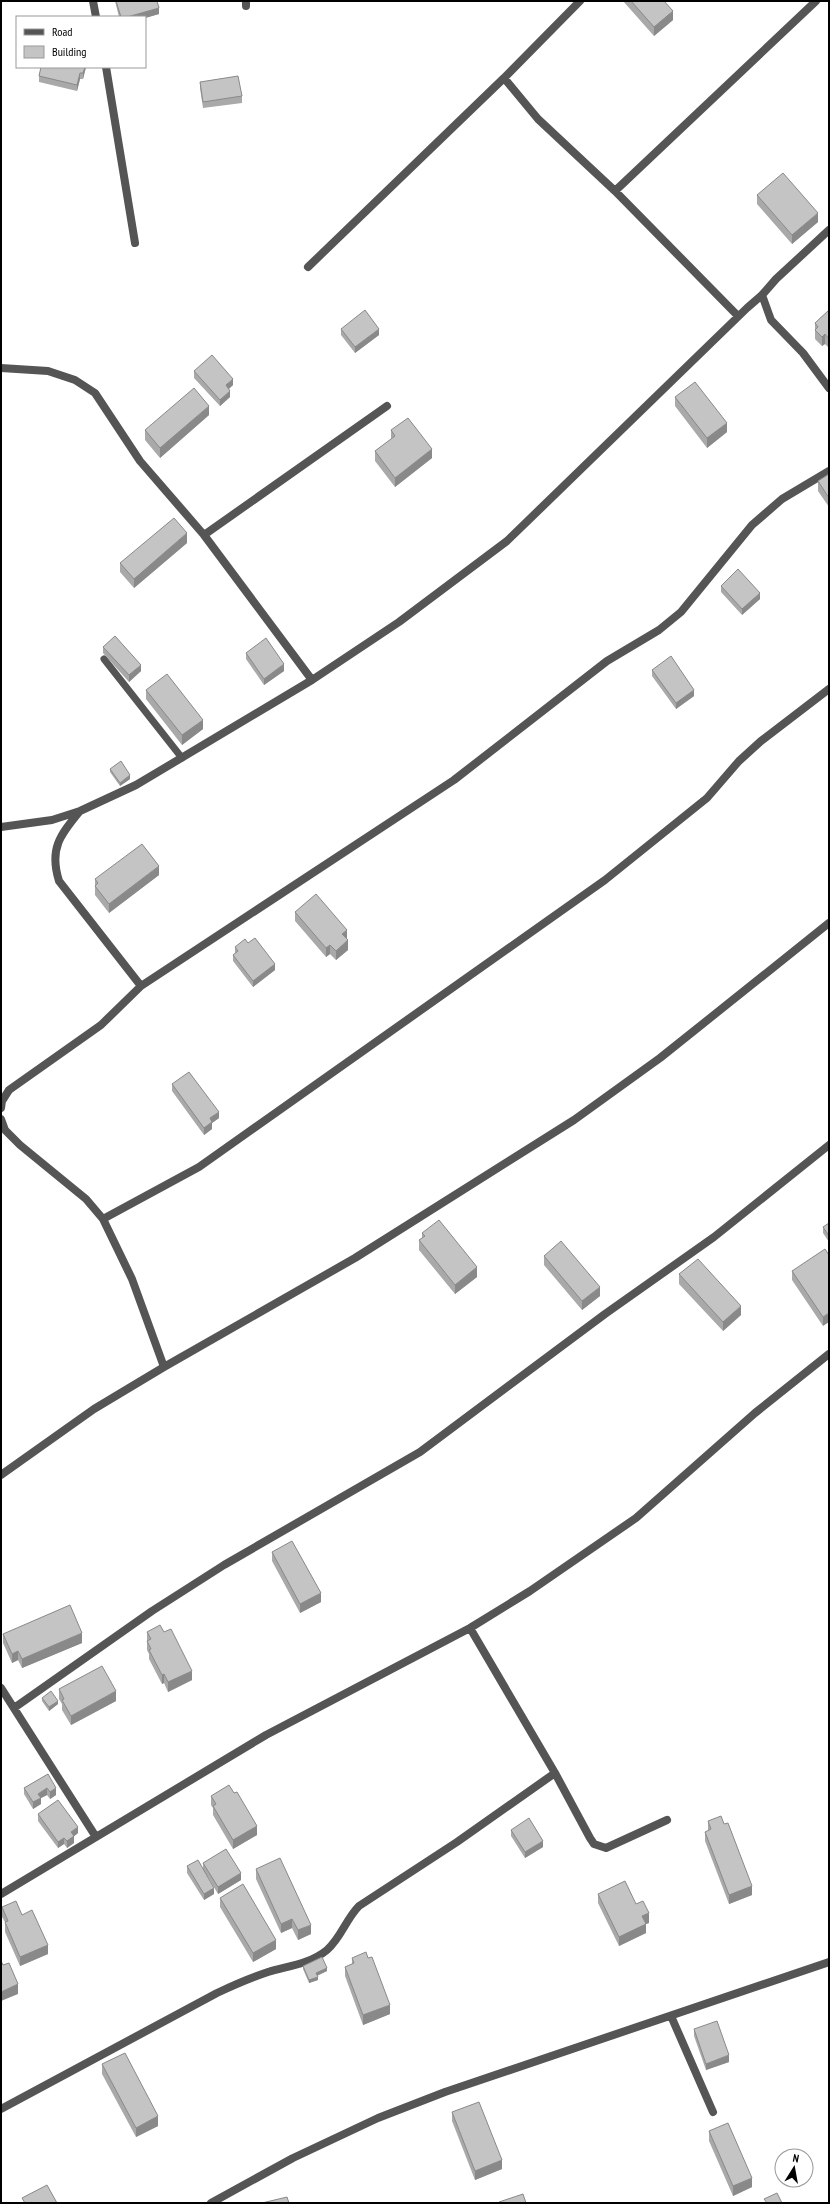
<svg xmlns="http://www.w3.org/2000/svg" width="830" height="2204" viewBox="0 0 830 2204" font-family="'PT Sans Narrow',sans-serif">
  <rect width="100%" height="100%" fill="#fff"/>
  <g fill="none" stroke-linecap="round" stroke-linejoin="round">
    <!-- lane -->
    <path stroke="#555" stroke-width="7" d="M104,659L182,758"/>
    <!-- street -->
    <path stroke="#555" stroke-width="8" d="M93,1L96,17
      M246,1V6
      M106,67L135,243
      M504,78L538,119L615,191L738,316
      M615,191L816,1
      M829,230L776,279L762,295L771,320L803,353L829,388
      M308,267L504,78L580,1
      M1,368L48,371L75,380L95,393L140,461L204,535L312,680L399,622L507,541L747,308L762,295
      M204,535L387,406
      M80,811C60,835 49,849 59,881L141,986L454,780L607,661L659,630L681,612L752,525L782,499L829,471
      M1,827L52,820L80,811L136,785L312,680
      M1,1108L2,1101L9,1090L101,1025L141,986
      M1,1119L5,1130L20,1145L86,1199L103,1219L132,1279L164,1367
      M103,1219L199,1167L605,880L707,798L739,761L761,741L829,689
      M1,1475L94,1409L164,1367L355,1258L574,1120L660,1058L829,923
      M1,1688L96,1837
      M14,1708L152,1611L224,1565L420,1452L605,1314L714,1237L829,1145
      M555,1773L590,1838L594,1844L606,1848L667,1820
      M1,1894L266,1735L470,1628L530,1591L636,1518L755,1413L829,1354
      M671,2016L713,2112
      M1,2109L217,1993C234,1985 250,1978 268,1972C288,1966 310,1964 327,1950C341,1938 346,1919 359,1906L457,1842L555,1773L470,1628
      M211,2203L293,2158L378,2118L445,2092L829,1962"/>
  </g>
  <!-- wall -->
  <path fill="#a9a9a9" d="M115,1H157L159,14L145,18V17H119Z
    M623,1H664L673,20L654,36Z
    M41,67H86L83,79H80L77,91L39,82V76Z
    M200,82L242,96V103L203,108L200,88Z
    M757,195L818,222L792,244L757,204Z
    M829,310V348L825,344L822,346L815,339V323Z
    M341,329L379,335L355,353L341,335Z
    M194,371L233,385L229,389L230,397L220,406L194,378Z
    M675,397L727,432L707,448L675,406Z
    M209,415L160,458L145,440V430Z
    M391,430L432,458L395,487L375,461V451L391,439Z
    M829,474V507L818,491V481Z
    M187,543L134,588L120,572V563Z
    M721,586L760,599L742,615L721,592Z
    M103,647L141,671L129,682L103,653Z
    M246,653L284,671L264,685L246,659Z
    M652,670L694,696L676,709L652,676Z
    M146,690L203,729L182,745L146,699Z
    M110,769L130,779L120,786L110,772Z
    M159,875L109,913L95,895V879Z
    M295,912L347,939L348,950L336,960L330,954L326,957L295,921Z
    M235,947L275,970L253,987L233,961V955L235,953Z
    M172,1084L219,1118L212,1123V1129L204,1135L172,1091Z
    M829,1223V1242L823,1233V1227Z
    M422,1233L477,1277L455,1294L419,1250V1240L422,1238Z
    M829,1255L823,1326L792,1280V1271Z
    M544,1256L600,1296L582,1310L544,1265Z
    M679,1274L741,1315L723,1331L679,1284Z
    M272,1552L321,1602L300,1613L272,1561Z
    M147,1632H164L192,1680L168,1692L164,1683L162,1684L149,1659V1654L147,1650Z
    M3,1634L82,1643L22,1668L18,1660L12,1663L3,1643Z
    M59,1689L116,1701L71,1725L62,1710V1704L59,1699Z
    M42,1698L58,1704L49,1711L42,1701Z
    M48,1774L56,1795L50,1799L47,1795L41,1798V1804L33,1809L24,1794V1788Z
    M211,1796L257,1835L233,1849L213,1815V1808L211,1805Z
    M38,1814L78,1833L74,1836V1843L67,1848L64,1844L58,1848L38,1821Z
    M708,1821L724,1824L752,1895L729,1904L705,1841V1832L708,1831Z
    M511,1830L543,1847L525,1858L511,1836Z
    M203,1863L241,1880L218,1894L207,1875L214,1894L204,1900L187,1873V1866L203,1869Z
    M256,1869L311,1934L298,1940L292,1928L281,1933L256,1879Z
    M598,1894L636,1904L649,1923L646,1924V1933L619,1946L598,1903Z
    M220,1898L276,1949L253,1962L220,1907Z
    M2,1907L22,1915L48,1954L20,1966L5,1932V1922L2,1917Z
    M352,1958L390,2014L363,2025L345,1976V1967L352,1964Z
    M303,1966L327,1971L317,1976L318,1980L309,1983L303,1969Z
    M694,2029L729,2062L706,2070L694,2036Z
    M102,2064L158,2126L136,2137L102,2074Z
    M452,2112L502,2169L475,2180L452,2121Z
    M709,2131L752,2187L733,2196L709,2141Z"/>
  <!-- shaded-wall -->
  <path fill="#898989" d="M159,8V14L145,18V17H127Z
    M673,11V20L654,36V27Z
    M85,67H86L83,79V73Z
    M80,73V79L77,91V85Z
    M818,213V222L792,244V235Z
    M379,329V335L355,353V347Z
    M825,334V344L822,346V337Z
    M233,379V385L226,391V385Z
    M230,391V397L220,406V400Z
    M209,406V415L160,458V448Z
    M727,423V432L707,448V438Z
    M432,449V458L395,487V478Z
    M187,533V543L134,588V579Z
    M760,593V599L742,615V609Z
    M284,664V671L264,685V679Z
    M141,665V671L129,682V675Z
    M694,690V696L676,709V703Z
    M203,720V729L182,745V735Z
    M130,775V779L120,786V783Z
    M159,866V875L109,913V904Z
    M347,930V939L342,934Z
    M348,940V950L336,960V951Z
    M330,945V954L326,957V948Z
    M275,964V970L253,987V981Z
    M219,1112V1118L212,1123V1129L204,1135V1128L210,1118Z
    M477,1267V1277L455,1294V1285Z
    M600,1287V1296L582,1310V1301Z
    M741,1306V1315L723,1331V1322Z
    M829,1313V1322L823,1326V1317Z
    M321,1593V1602L300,1613V1604Z
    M82,1633V1643L22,1668V1659Z
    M18,1651V1660L12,1663V1654Z
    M192,1671V1680L168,1692V1682Z
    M164,1674V1683L162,1684V1675Z
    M116,1691V1701L71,1725V1716Z
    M58,1701V1704L49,1711V1707Z
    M47,1788V1795L41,1798V1804L33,1809V1802L38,1794Z
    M56,1788V1795L50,1799V1792Z
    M257,1826V1835L233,1849V1840Z
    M78,1827V1833L71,1839V1832Z
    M74,1836V1843L67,1848V1841Z
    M64,1838V1844L58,1848V1842Z
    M543,1841V1847L525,1858V1852Z
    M241,1873V1880L218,1894V1887Z
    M752,1886V1895L729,1904V1895Z
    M214,1888V1894L204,1900V1894Z
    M649,1913V1923L646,1924V1933L619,1946V1937L642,1916Z
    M292,1919V1928L281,1933V1924Z
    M311,1925V1934L298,1940V1930Z
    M276,1940V1949L253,1962V1953Z
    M48,1945V1954L20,1966V1957Z
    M327,1968V1971L316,1976V1973Z
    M318,1977V1980L309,1983V1980Z
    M18,1984V1994L1,2001V1992Z
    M390,2005V2014L363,2025V2015Z
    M729,2055V2062L706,2070V2064Z
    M158,2116V2126L136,2137V2128Z
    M502,2160V2169L475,2180V2171Z
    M752,2178V2187L733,2196V2186Z"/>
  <!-- building -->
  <path fill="#c4c4c4" stroke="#898989" d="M116,1H157L159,8L127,17H121Z
    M631,1H664L673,11L654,27Z
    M41,67H85L83,73H80L77,85L39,76Z
    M238,76L242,96L203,102L200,82Z
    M783,173L818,213L792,235L757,195Z
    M365,310L379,329L355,347L341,329Z
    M829,310V339L825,334L822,337L815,330L818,327L815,323Z
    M212,355L233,379L226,385L230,391L220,400L194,371Z
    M695,382L727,423L707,438L675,397Z
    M194,388L209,406L160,448L145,430Z
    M408,418L432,449L395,478L375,451L395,436L391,430Z
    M829,474V498L818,481Z
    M174,518L187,533L134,579L120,563Z
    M738,569L760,593L742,609L721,586Z
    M115,636L141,665L129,675L103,647Z
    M266,638L284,664L264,679L246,653Z
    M671,656L694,690L676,703L652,670Z
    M167,674L203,720L182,735L146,690Z
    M121,761L130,775L120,783L110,769Z
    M142,844L159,866L109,904L95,886L98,883L95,879Z
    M316,894L347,930L342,934L348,940L336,951L330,945L326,948L295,912Z
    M255,938L275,964L253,981L233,955L238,951L235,947L245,939L248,943Z
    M189,1072L219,1112L210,1118L212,1122L204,1128L172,1084Z
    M439,1220L477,1267L455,1285L419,1240L425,1236L422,1233Z
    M829,1223V1236L823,1227Z
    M561,1241L600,1287L582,1301L544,1256Z
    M825,1249L829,1255V1313L823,1317L792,1271Z
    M698,1259L741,1306L723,1322L679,1274Z
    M292,1541L321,1593L300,1604L272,1552Z
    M70,1605L82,1633L22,1659L18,1651L12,1654L3,1634Z
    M160,1625L164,1632L171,1629L192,1671L168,1682L164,1674L162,1675L149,1650L151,1649L147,1641L151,1639L147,1632Z
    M102,1666L116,1691L71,1716L62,1700L64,1699L59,1689Z
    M51,1691L58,1701L49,1707L42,1698Z
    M48,1774L56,1788L50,1792L47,1788L38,1794L41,1798L33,1802L24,1788Z
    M229,1785L234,1793L237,1792L257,1826L233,1840L213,1806L216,1804L211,1796Z
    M58,1800L78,1827L71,1832L74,1836L67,1841L64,1838L58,1842L38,1814Z
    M721,1816L724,1824L728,1823L752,1886L729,1895L705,1832L711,1829L708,1821Z
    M529,1818L543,1841L525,1852L511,1830Z
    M226,1849L241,1873L218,1887L203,1863Z
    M280,1858L311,1925L298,1930L292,1919L281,1924L256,1869Z
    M198,1860L214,1888L204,1894L187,1866Z
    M625,1881L636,1904L643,1901L649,1913L642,1916L646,1924L619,1937L598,1894Z
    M243,1884L276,1940L253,1953L220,1898Z
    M16,1901L22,1915L32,1910L48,1945L20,1957L5,1922L8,1921L2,1907Z
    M366,1952L368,1958L372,1957L390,2005L363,2015L345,1967L354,1963L352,1958Z
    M322,1957L327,1968L316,1973L318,1977L309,1980L303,1966Z
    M1,1961L3,1965L9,1963L18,1984L1,1992Z
    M717,2021L729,2055L706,2064L694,2029Z
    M125,2053L158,2116L136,2128L102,2064Z
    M479,2102L502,2160L475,2171L452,2112Z
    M728,2123L752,2178L733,2186L709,2131Z
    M47,2185L57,2203H25L22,2198Z
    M777,2193L782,2203H767L764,2199Z
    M523,2194L526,2203H499V2202Z
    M287,2197L289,2203H262Z"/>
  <!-- border -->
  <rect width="830" height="2204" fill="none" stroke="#000000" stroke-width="4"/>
  <!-- legend -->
  <rect x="16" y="16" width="130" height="52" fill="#ffffff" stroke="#999999"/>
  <rect x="24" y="29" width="20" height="6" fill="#555555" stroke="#999999"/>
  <text x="52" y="36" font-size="12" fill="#000000">Road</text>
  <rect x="24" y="46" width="20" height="12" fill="#c4c4c4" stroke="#999999"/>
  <text x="52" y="56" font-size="12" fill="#000000">Building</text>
  <!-- north arrow -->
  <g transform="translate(794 2168) rotate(11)"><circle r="19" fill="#ffffff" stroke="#999999"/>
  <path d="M0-3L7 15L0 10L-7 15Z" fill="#000000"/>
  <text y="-6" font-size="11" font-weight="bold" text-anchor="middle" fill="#000000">N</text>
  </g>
</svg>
